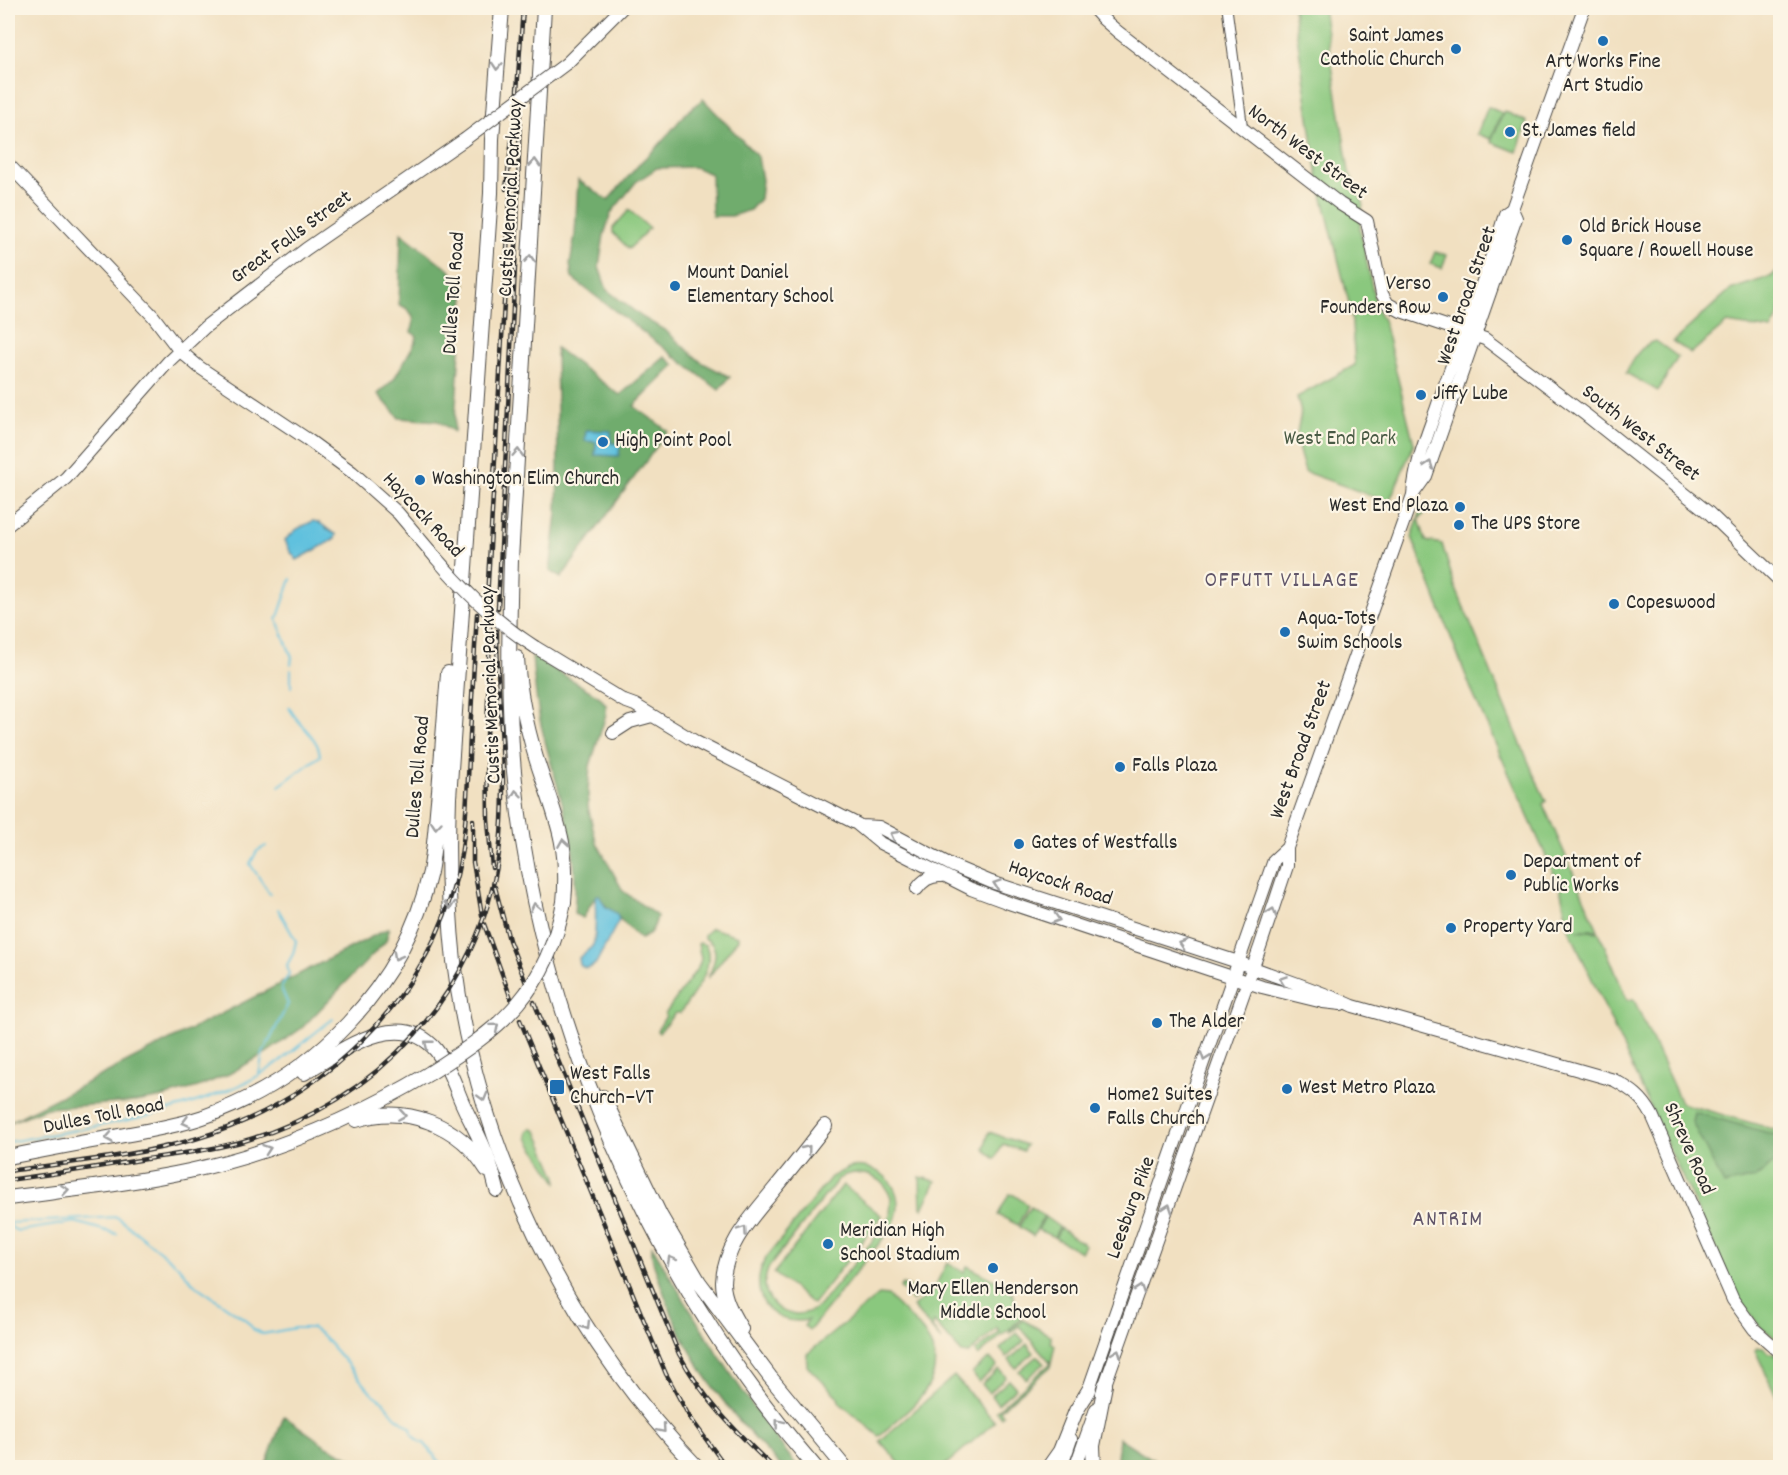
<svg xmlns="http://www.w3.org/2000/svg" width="1788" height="1475" viewBox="0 0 1788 1475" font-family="Dekko,sans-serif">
  <rect width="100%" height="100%" fill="#fcf5e5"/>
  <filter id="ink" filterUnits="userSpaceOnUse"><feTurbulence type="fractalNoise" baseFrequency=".0167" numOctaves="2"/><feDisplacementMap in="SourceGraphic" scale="12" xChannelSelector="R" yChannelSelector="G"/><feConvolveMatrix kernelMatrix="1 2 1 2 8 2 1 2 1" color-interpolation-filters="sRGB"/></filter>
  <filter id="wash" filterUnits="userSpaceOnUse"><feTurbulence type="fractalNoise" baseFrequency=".008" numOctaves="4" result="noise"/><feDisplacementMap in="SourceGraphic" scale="24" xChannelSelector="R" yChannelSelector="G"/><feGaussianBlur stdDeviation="1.35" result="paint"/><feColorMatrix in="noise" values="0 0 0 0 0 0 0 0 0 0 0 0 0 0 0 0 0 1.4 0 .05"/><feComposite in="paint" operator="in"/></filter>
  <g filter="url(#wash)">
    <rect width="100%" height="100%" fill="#f1e0c1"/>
    <!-- green -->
    <path fill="#8ac87e" stroke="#5a7a54" stroke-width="1.5" fill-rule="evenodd" d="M1293,8H1323L1349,172L1363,202L1360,229L1376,307L1384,322L1414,444L1389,502L1305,472C1302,460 1296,446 1297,434C1299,414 1304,419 1297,397L1355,365L1351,311L1318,178Z
      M1488,107L1502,113L1491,139L1477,134Z
      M1504,111L1527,122L1517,152L1491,142Z
      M629,210L649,228L629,249L613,233V228Z
      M1435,252L1447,255L1442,268L1430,264Z
      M1780,267V314L1771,330L1727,323L1691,353L1673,342L1730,290L1772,276Z
      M1656,341L1678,357L1658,391L1626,373C1631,361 1642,343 1656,341Z
      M1423,505L1426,507V512L1419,519L1426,541L1442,544L1454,584L1534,775L1546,801L1543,804L1598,930H1577L1599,932L1627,1000H1634L1681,1103L1780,1131V1341L1761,1328L1737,1297L1569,929L1561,892L1554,874L1473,694L1412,537Z
      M711,928L738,936V939L708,978C714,964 722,946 704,938V935Z
      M700,943L706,945C716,968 692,995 680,1013H675L659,1033L657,1031L666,1016L665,1014L699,966L701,959L698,944Z
      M531,1128L537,1131L557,1177V1182L527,1138V1131Z
      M989,1132L1026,1145L1023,1151L1003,1144L995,1159L984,1149Z
      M850,1167C888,1162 912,1199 889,1231L810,1330L804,1326L808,1320C769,1328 746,1291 766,1258L831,1177ZM854,1173L870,1175L883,1183L891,1197L890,1216L884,1227L819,1306C790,1328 753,1301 769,1267L836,1182L845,1175Z
      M920,1177L936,1181L923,1209L921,1208Z
      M843,1185L882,1216L813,1304L774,1273Z
      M1009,1194L1014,1195L1028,1205L1018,1225L998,1215Z
      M1030,1207L1044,1216L1033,1236L1019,1227Z
      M1045,1217L1059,1227L1054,1237L1038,1230Z
      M1060,1228L1085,1245L1081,1252L1055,1238Z
      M947,1263L964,1272L967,1266C978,1272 1005,1283 1012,1293C1017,1301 1015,1311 1021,1319L978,1356L975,1352L1000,1332L997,1328L968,1354L962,1353L934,1322L932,1328L942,1341L913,1307L932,1292Z
      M902,1284L920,1292L912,1302L900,1287Z
      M879,1295L888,1296C900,1308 914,1320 924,1333C956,1379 909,1409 879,1436L840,1403L837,1396L807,1366V1354Z
      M1023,1320L1051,1336V1342L1055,1345L1050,1367L1000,1410L1003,1415L1001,1417L996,1411L1051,1363L1019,1326L1010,1333L1009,1331Z
      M1017,1333L1024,1341L1007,1357L1000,1349Z
      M1027,1344L1034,1353L1016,1368L1009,1360Z
      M1758,1348H1764L1768,1353H1773L1780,1360V1404L1755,1350Z
      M1037,1356L1044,1364L1026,1379L1019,1371Z
      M990,1358L997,1366L979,1382L972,1373Z
      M999,1369L1006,1377L989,1393L982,1384Z
      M954,1376L995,1422L943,1467H903L880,1441Z
      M1009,1380L1016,1388L998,1404L991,1396Z"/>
    <!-- forest -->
    <path fill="#6fac6d" stroke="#4d6c4c" stroke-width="1.5" d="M703,99L758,157L762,180L760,199L750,210L732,216H712L711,174L694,167L657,168L636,182L611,213L604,235L599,267L607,290L642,317L666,331L701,362L730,377L719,390L581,285L572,278L570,264L575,235L578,180L608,200L642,161L660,144L685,114Z
      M401,233L451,271V276L465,283L454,432L438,421L399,418L378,394L394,379L416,341L417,336L411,332C417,319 412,309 399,305Z
      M556,348L620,395L665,357L675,365L634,406L668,431L561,578L550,571L557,514L558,465Z
      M532,656L600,697L606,705V715L590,766L588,790V807L596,841L623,891L657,916C655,927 651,936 640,939C624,924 612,909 595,897L583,918L574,914C581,842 558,796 542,729C536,705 534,680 532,656Z
      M389,928L386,941L302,1028L266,1053L229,1074L198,1087L163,1097L135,1102L47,1108L8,1123Z
      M1694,1112L1780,1136V1159L1755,1178L1724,1185L1692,1122Z
      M652,1246C697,1323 743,1397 798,1467H782C728,1413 686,1359 661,1285C657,1272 650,1260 652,1246Z
      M284,1416L325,1445L368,1467H265Z
      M1119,1438L1165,1467H1122L1117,1458Z"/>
    <!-- water -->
    <path fill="#60c1de" stroke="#467684" stroke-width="1.5" d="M586,430L611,431V443L620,444L619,456L595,455L596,442L585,441Z
      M313,521C324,522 326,531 336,534L335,539L297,560L290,551L285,540L297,529Z
      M597,895H599L605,906L617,914L619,920L596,963C592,968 585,970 580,965L579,958C583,953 590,950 593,945C596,938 596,904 595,897Z"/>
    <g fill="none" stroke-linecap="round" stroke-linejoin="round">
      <!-- stream -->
      <path stroke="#60c1de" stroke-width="2" d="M291,579L277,620L292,657L291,664
        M291,687V670
        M279,786L320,756C319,736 296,724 289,707
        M266,846L257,851L250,864L270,894
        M259,1074L263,1053L288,1004L281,988L289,974L287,965L293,954L296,941L278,909
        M8,1142C85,1128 167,1118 240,1085C277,1069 301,1042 333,1019
        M8,1221L9,1223L117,1217L177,1265L195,1285L246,1320L254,1330L263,1334L295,1328H312L323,1336L372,1393L383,1401L395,1416L411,1428L412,1434L420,1442L424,1443L444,1467
        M9,1223L12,1228L18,1231L75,1222L117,1234"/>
    </g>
  </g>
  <g filter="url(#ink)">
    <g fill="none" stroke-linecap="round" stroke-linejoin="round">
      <!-- minor casing -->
      <g stroke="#494642" stroke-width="11">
        <path id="minor" d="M1227,8L1243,130"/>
      </g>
      <!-- major casing -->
      <g stroke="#494642" stroke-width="14">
        <path id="major" d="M1093,8L1103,19L1118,32L1340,204L1367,221L1382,294L1388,304L1401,311L1485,339L1586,415L1709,513L1780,581
          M567,63L622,8
          M8,164L153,316L179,350L199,367L307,439L352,472L398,513L436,558
          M1413,494L1426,476L1516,218L1512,209
          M8,525L66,478L169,361L205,327L306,249L464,140
          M535,647L624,701L635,705L696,742L857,824L880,843L971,889L1009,903L1262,987L1323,1002L1341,1004
          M613,733L630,722L652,716
          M861,826L879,827L953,866L991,882L1238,962C1276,977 1316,989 1353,1006L1614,1080C1632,1090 1642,1097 1652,1115L1733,1300L1754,1329L1780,1352
          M917,889C923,880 931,875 942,876
          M1102,1393L1260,947L1287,866V848L1413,495C1415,465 1426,438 1436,410C1458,345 1486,281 1505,214L1512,209L1584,8
          M1086,1397L1274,860L1287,848
          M1061,1468L1071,1439
          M1075,1468L1096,1409"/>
      </g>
      <!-- highway casing -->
      <g stroke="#494642" stroke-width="16">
        <path id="highway" d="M502,8L492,139L491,193L449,798C447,852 448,906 454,961C477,1149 566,1332 698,1468
          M544,8L511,559C509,634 507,707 515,781C541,1029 653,1280 816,1468
          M517,658C519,692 526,725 536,758C553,812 570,841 564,902
          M304,1073C340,1052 399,1006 436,1050C448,1065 454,1083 461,1100C469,1119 481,1138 488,1159C492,1169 494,1179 497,1190
          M603,1097L660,1215L699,1282L770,1377L845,1468
          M356,1120C406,1104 460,1125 487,1170
          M8,1157C43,1150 79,1143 114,1137C144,1131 174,1127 203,1117C313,1079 404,987 430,872C435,845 436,818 439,791C442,752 445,713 448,673
          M8,1198C68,1190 129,1184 189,1171C274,1153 355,1118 430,1073
          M741,1329C733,1315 723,1299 723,1282C724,1246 752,1217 773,1191C791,1169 808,1148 825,1126
          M1048,1468L1060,1451L1076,1411L1089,1390
          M1094,1468L1093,1446L1105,1385"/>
      </g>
      <!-- minor -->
      <use href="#minor" stroke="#fff" stroke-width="9"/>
      <!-- major -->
      <use href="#major" stroke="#fff" stroke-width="12"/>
      <!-- highway -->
      <use href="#highway" stroke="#fff" stroke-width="14"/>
      <!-- rail casing -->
      <g stroke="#2b2b2b" stroke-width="4.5">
        <path id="rail" d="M517,91L523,8
          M506,189L512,139
          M487,599L511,181
          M498,608L517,227L520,112
          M490,626L487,739L488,820L492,868
          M473,820V862L482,915
          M495,887L509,940L528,988
          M484,924L513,1004
          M534,1002L679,1354C703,1399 737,1433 774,1468
          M520,1020L666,1374L689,1416L727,1468
          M8,1171C70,1162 134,1157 195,1139C320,1102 425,1004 457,875C466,837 467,797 469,758C471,710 474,662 477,614
          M8,1180C54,1174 100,1167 146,1159C179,1154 212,1150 244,1141C378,1102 480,992 499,853C509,779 497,704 497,631"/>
      </g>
      <!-- rail -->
      <use href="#rail" stroke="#fcf5e5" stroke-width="2" stroke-dasharray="7" stroke-linecap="butt"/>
      <!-- major-bridge casing -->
      <g stroke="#494642" stroke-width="14" stroke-linecap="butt">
        <path id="major-bridge" d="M464,140L567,63
          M436,558C465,592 497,623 535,647"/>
      </g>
      <!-- highway-bridge casing -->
      <g stroke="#494642" stroke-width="16" stroke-linecap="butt">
        <path id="highway-bridge" d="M430,1073C503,1027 547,991 564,902"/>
      </g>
      <!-- major-bridge -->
      <use href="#major-bridge" stroke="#fff" stroke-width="12"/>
      <!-- highway-bridge -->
      <use href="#highway-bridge" stroke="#fff" stroke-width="14"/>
    </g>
    <!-- one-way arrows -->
    <defs><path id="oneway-chevron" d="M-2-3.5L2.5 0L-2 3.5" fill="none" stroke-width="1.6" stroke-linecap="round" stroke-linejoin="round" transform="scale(1.5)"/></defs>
    <g stroke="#a0a0a0">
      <use href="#oneway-chevron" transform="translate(497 66) rotate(94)"/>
      <use href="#oneway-chevron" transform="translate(535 163) rotate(-87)"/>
      <use href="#oneway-chevron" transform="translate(530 259) rotate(-87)"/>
      <use href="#oneway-chevron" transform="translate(518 453) rotate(-87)"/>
      <use href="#oneway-chevron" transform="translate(1429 465) rotate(-71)"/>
      <use href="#oneway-chevron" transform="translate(516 794) rotate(-97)"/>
      <use href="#oneway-chevron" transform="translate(436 825) rotate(95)"/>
      <use href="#oneway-chevron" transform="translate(894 835) rotate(-152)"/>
      <use href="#oneway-chevron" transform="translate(563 843) rotate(-99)"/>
      <use href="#oneway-chevron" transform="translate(997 884) rotate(-161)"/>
      <use href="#oneway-chevron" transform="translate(450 905) rotate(86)"/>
      <use href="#oneway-chevron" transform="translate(535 907) rotate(-102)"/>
      <use href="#oneway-chevron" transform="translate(1272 912) rotate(-71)"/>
      <use href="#oneway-chevron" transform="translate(1056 919) rotate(18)"/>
      <use href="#oneway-chevron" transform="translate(1183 944) rotate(-162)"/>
      <use href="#oneway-chevron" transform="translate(397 956) rotate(119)"/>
      <use href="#oneway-chevron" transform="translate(1283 980) rotate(-161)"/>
      <use href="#oneway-chevron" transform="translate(495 1027) rotate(-40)"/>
      <use href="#oneway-chevron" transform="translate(428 1044) rotate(-142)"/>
      <use href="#oneway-chevron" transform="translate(1205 1057) rotate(109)"/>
      <use href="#oneway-chevron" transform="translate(483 1097) rotate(74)"/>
      <use href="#oneway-chevron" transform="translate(402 1115) rotate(9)"/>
      <use href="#oneway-chevron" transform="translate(186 1122) rotate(165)"/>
      <use href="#oneway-chevron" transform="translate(109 1138) rotate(170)"/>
      <use href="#oneway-chevron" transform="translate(267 1149) rotate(-19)"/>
      <use href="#oneway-chevron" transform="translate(807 1149) rotate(-51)"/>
      <use href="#oneway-chevron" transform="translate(65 1190) rotate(-8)"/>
      <use href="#oneway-chevron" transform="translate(1168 1208) rotate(-71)"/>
      <use href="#oneway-chevron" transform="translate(743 1230) rotate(-55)"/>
      <use href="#oneway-chevron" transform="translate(671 1260) rotate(-119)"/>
      <use href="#oneway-chevron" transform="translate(1140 1289) rotate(-71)"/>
      <use href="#oneway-chevron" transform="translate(586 1326) rotate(58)"/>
      <use href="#oneway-chevron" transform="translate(1117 1353) rotate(-69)"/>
      <use href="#oneway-chevron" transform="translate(779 1423) rotate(-128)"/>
      <use href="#oneway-chevron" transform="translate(662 1429) rotate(49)"/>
    </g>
  </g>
  <!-- markers -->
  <g fill="#1f6fb2" stroke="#fcf5e5" stroke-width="2">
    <circle cx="1603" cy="41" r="6"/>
    <circle cx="1456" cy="49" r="6"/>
    <circle cx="1510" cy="132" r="6"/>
    <circle cx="1567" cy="240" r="6"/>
    <circle cx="675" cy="286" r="6"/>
    <circle cx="1443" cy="297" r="6"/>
    <circle cx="1421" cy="395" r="6"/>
    <circle cx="603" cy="442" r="6"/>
    <circle cx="420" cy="480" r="6"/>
    <circle cx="1460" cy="507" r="6"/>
    <circle cx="1459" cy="525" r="6"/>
    <circle cx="1614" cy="604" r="6"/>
    <circle cx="1285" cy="632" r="6"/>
    <circle cx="1120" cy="767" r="6"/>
    <circle cx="1019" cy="844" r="6"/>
    <circle cx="1511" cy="875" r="6"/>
    <circle cx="1451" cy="928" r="6"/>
    <circle cx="1157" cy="1023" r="6"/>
    <rect x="549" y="1079" width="16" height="16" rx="3"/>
    <circle cx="1287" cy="1089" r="6"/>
    <circle cx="1095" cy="1108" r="6"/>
    <circle cx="828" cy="1244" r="6"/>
    <circle cx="993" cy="1268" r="6"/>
  </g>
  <g text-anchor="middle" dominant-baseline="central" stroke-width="4.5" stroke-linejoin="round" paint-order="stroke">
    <!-- poi labels -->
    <g font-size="21" fill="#2b2b2b" stroke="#fcf5e5" text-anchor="start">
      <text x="1444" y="37" text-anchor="end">Saint James<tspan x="1444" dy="24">Catholic Church</tspan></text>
      <text x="1603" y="63" text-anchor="middle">Art Works Fine<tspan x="1603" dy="24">Art Studio</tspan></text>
      <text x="1522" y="132">St. James field</text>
      <text x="1579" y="228">Old Brick House<tspan x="1579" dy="24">Square / Rowell House</tspan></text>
      <text x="687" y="274">Mount Daniel<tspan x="687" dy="24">Elementary School</tspan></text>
      <text x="1431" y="285" text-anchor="end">Verso<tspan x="1431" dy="24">Founders Row</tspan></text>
      <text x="1433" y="395">Jiffy Lube</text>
      <text x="615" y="442">High Point Pool</text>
      <text x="432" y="480">Washington Elim Church</text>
      <text x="1448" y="507" text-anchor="end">West End Plaza</text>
      <text x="1471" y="525">The UPS Store</text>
      <text x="1626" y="604">Copeswood</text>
      <text x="1297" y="620">Aqua-Tots<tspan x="1297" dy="24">Swim Schools</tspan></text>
      <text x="1132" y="767">Falls Plaza</text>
      <text x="1031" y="844">Gates of Westfalls</text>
      <text x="1523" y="863">Department of<tspan x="1523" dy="24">Public Works</tspan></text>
      <text x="1463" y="928">Property Yard</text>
      <text x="1169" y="1023">The Alder</text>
      <text x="570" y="1075">West Falls<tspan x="570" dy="24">Church–VT</tspan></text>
      <text x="1299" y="1089">West Metro Plaza</text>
      <text x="1107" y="1096">Home2 Suites<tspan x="1107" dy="24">Falls Church</tspan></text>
      <text x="840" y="1232">Meridian High<tspan x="840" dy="24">School Stadium</tspan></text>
      <text x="993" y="1290" text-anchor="middle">Mary Ellen Henderson<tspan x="993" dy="24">Middle School</tspan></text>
    </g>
    <!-- street labels -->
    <g font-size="21" fill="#2b2b2b" stroke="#fcf5e5">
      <text transform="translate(1307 153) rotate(37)">North West Street</text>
      <text transform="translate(512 198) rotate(-87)">Custis Memorial Parkway</text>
      <text transform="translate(292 238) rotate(-36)">Great Falls Street</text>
      <text transform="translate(455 293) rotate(-86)">Dulles Toll Road</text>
      <text transform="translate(1468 296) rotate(-71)">West Broad Street</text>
      <text transform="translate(1640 434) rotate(38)">South West Street</text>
      <text transform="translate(422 516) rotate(47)">Haycock Road</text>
      <text transform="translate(492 685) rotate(-92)">Custis Memorial Parkway</text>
      <text transform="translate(1302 750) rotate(-70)">West Broad Street</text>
      <text transform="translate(419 777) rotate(-85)">Dulles Toll Road</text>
      <text transform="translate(1060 884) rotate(18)">Haycock Road</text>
      <text transform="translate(104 1117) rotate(-11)">Dulles Toll Road</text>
      <text transform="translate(1688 1149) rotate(66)">Shreve Road</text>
      <text transform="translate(1132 1208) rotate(-70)">Leesburg Pike</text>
    </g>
    <!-- park labels -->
    <g font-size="21" fill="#485a44" stroke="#fcf5e5">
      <text x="1340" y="440">West End Park</text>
    </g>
    <!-- neighbourhood labels -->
    <g font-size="22" letter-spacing="1.5" fill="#61566a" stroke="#fcf5e5">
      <text x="1282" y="581">OFFUTT VILLAGE</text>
      <text x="1448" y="1220">ANTRIM</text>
    </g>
  </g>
  <!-- margin -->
  <rect width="1788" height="1475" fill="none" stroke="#fcf5e5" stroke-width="30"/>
</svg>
